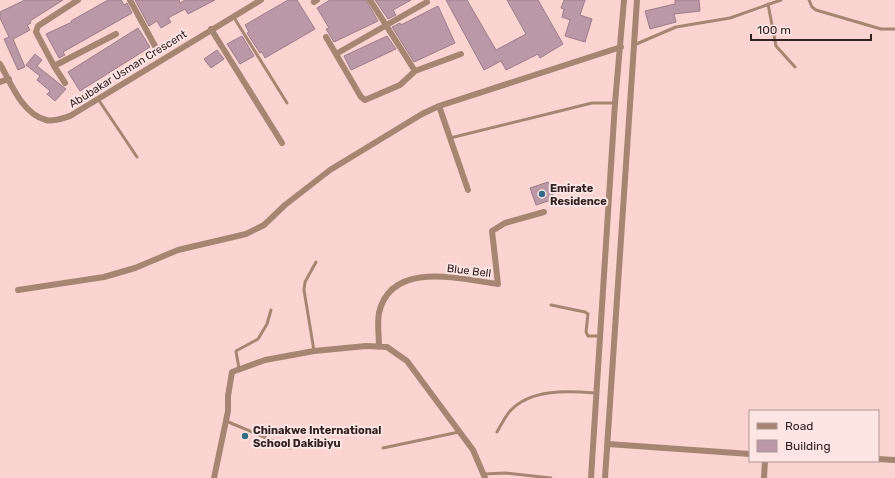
<svg xmlns="http://www.w3.org/2000/svg" width="895" height="478" viewBox="0 0 895 478" font-family="Rubik,sans-serif">
  <rect width="100%" height="100%" fill="#fbd3d1"/>
  <!-- building -->
  <path fill="#ba98a6" stroke="#9d7c8a" d="M25,0H63L30,21L31,23L27,25L30,30L13,39L25,67L18,70L4,39L9,37L0,18V12Z
    M108,0H121L124,5L127,3L132,13L63,52L65,55L59,58L46,34L72,22L71,21Z
    M135,0H179L180,3L185,0H215L188,14L185,9L168,18L171,22L161,28L157,21L149,26Z
    M288,0H297L315,29L265,58L262,52L260,53L247,33L249,32L245,25Z
    M330,0H366L378,21L334,42L326,29L329,28L317,8Z
    M375,0H411L393,10L396,15L388,19Z
    M446,0H467L496,50L526,34L507,0H538L563,44L540,58L538,54L506,70L501,61L484,70Z
    M564,0H585L580,15L592,19L585,42L565,36L570,20L562,17L564,9L561,8Z
    M675,0H699L700,11L674,14L676,22L650,29L645,11L675,4Z
    M438,6L455,43L414,62L392,27L400,23L401,25Z
    M138,28L150,47L80,91L68,72Z
    M242,36L254,56L240,64L227,44Z
    M387,36L396,49L351,70L344,56Z
    M217,50L224,59L211,68L204,59Z
    M35,54L42,60L37,66L66,89L55,101L47,94L50,91L37,80L40,76L26,65Z
    M548,182L554,199L536,205L530,188Z"/>
  <g fill="none" stroke-linecap="round" stroke-linejoin="round">
    <!-- lane -->
    <path stroke="#a68673" stroke-width="3" d="M809,0L812,7L816,10L881,29H895
      M768,4L776,46L795,67
      M233,16L287,103
      M634,45L676,27L730,18L781,0
      M98,99L137,157
      M450,138L592,103H615
      M551,305L585,312L588,314L586,332L588,336H600
      M314,351L304,290L305,282L316,262
      M239,369L236,351L258,339L267,324L271,310
      M226,421L290,448
      M497,432C501,425 505,417 510,411C531,388 569,391 596,393
      M383,448L459,432
      M484,474L505,473L551,478"/>
    <!-- street -->
    <path stroke="#a68673" stroke-width="6" d="M130,0L155,46
      M370,0L415,71L461,54
      M314,2L317,0
      M211,29L282,143
      M326,37L361,97L365,100L400,85L415,71
      M336,54L427,2
      M0,64C11,83 22,114 46,120C54,122 63,118 70,116L261,0
      M54,66L116,34
      M0,82L9,79
      M65,83L54,66L36,32L38,26L78,0
      M439,106L468,190
      M18,290L104,277L135,268L178,250L246,234L264,225L285,205L330,170L422,114L439,106L621,47
      M379,347C379,336 377,323 379,313C391,260 460,279 498,284L492,231L505,223L544,212
      M608,444L750,454
      M878,459L895,460
      M214,478L228,411V396L232,372L265,360L314,351L366,346L387,347L407,361L473,450L485,478
      M591,478L615,103L624,0
      M605,478L637,0
      M764,478L765,461"/>
  </g>
  <!-- markers -->
  <g fill="#346c86" stroke="#fde5e3" stroke-width="1.5">
    <circle cx="542" cy="194" r="4"/>
    <circle cx="245" cy="436" r="4"/>
  </g>
  <g text-anchor="middle" dominant-baseline="central" stroke-width="4" stroke-linejoin="round" paint-order="stroke">
    <!-- street labels -->
    <g font-size="11" fill="#322323" stroke="#fde5e3">
      <text transform="translate(128 69) rotate(-32)">Abubakar Usman Crescent</text>
      <text transform="translate(469 271) rotate(7)">Blue Bell</text>
    </g>
    <!-- poi labels -->
    <g font-size="11" font-weight="bold" fill="#322323" stroke="#fde5e3" text-anchor="start">
      <text x="550" y="188">Emirate<tspan x="550" dy="13">Residence</tspan></text>
      <text x="253" y="430">Chinakwe International<tspan x="253" dy="13">School Dakibiyu</tspan></text>
    </g>
  </g>
  <!-- legend -->
  <rect x="749" y="410" width="130" height="52" fill="#fde5e3" stroke="#ac9796"/>
  <rect x="757" y="423" width="20" height="6" fill="#a68673" stroke="#ac9796"/>
  <text x="785" y="430" font-size="12" fill="#322323">Road</text>
  <rect x="757" y="440" width="20" height="12" fill="#ba98a6" stroke="#ac9796"/>
  <text x="785" y="450" font-size="12" fill="#322323">Building</text>
  <!-- scale -->
  <path d="M751 34v6h120v-6" fill="none" stroke="#322323" stroke-width="2"/>
  <text x="757" y="34" font-size="12" fill="#322323" stroke="#fde5e3" stroke-width="3" paint-order="stroke">100 m</text>
</svg>
